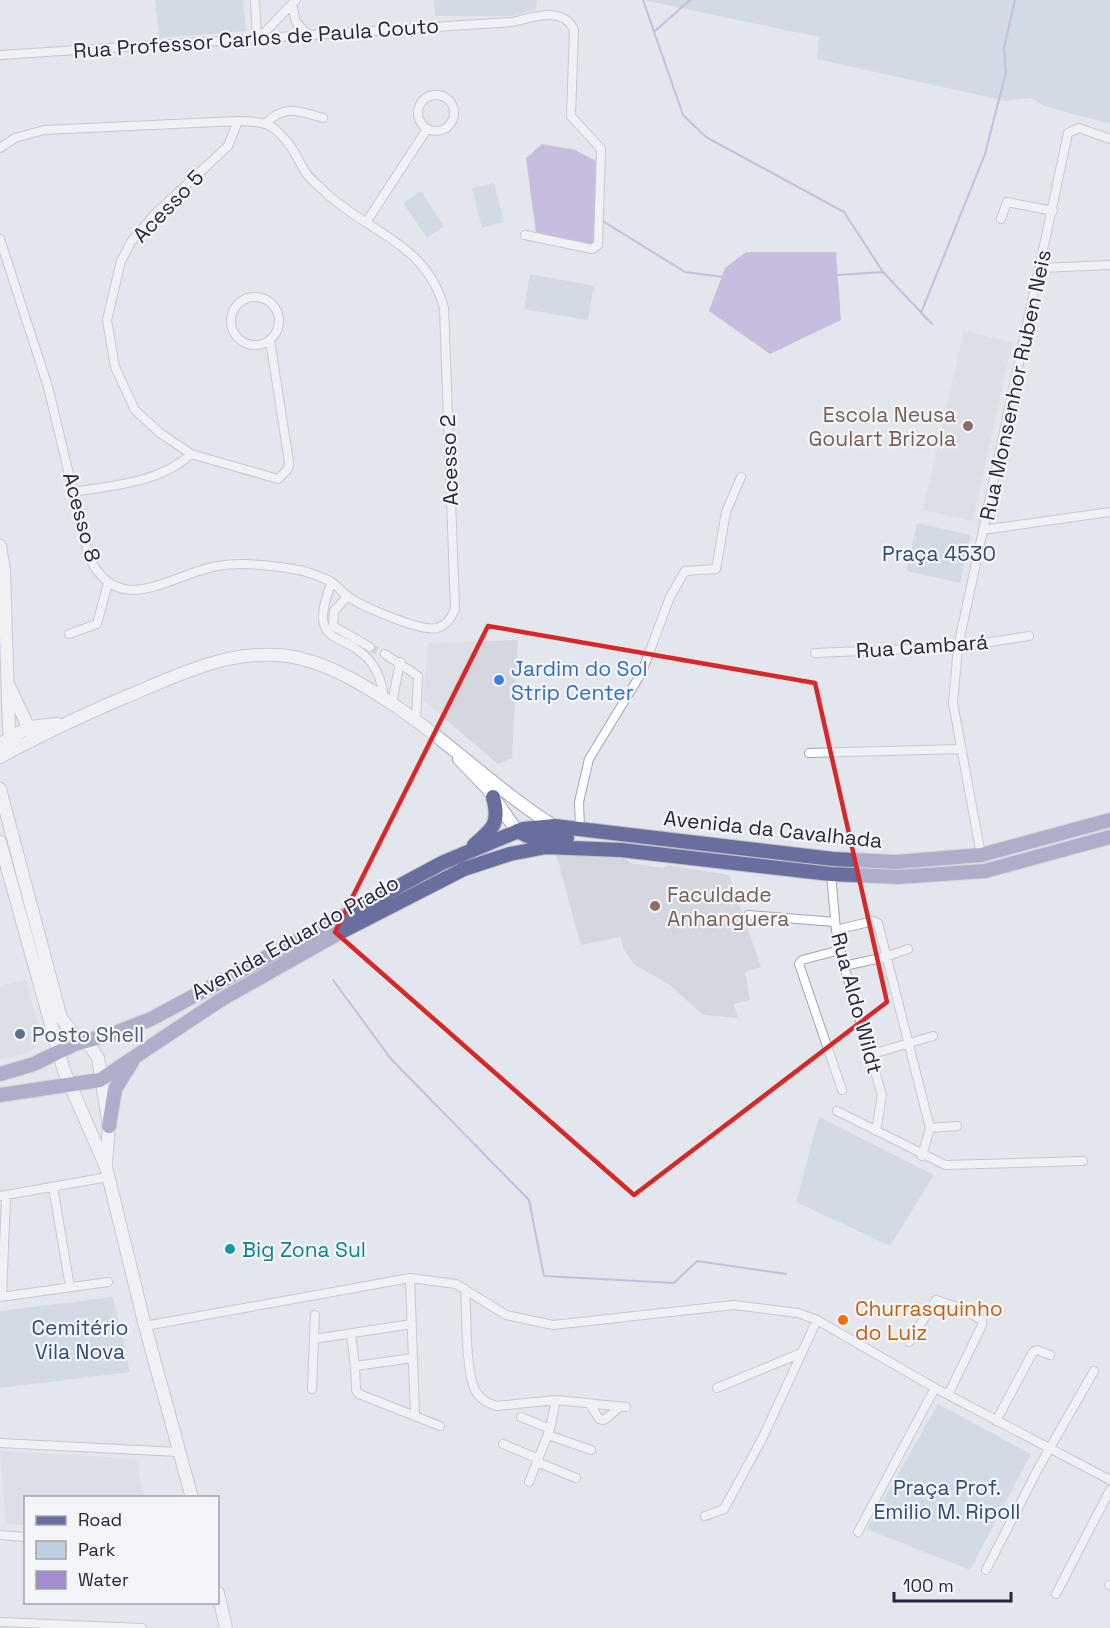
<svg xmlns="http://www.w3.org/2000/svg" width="1110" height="1628" viewBox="0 0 1110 1628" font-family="'Space Grotesk',sans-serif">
  <rect width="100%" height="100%" fill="#e3e6ec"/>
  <!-- built -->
  <path fill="#d4d7e0" d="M964,331L1012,342L973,521L923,510Z
    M518,640L512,758L498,764L423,700L428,643Z
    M586,853L625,858L630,863L663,868L668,865L729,875L761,967L745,972L750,1000L734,1004L738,1018L703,1015L670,985L635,965L624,950L620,937L581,945L556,854Z
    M26,980L40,1034L38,1044L28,1053L0,1059V986Z
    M0,1451L136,1459L144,1497L26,1498L25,1525L6,1524Z"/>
  <!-- green -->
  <path fill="#bdcedc" d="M155,0H243L246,31L159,38Z
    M434,0H537L536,10L511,16H435Z
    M643,0H1110V124L1044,106L1032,98L1006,101L817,59L819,37Z
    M494,183L504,222L482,228L472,188Z
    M421,191L444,226L427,238L403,203Z
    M530,274L594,286L588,320L524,309Z
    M917,523L971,535L960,583L906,571Z
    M819,1117L934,1175L890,1246L796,1202Z
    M113,1297L130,1372L0,1388V1311Z
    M938,1404L1031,1454L970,1570L867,1529Z"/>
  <!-- water -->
  <path fill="#a48ece" d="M542,144L575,150L596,161L595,246L536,233L526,158Z
    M746,252H836L841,320L770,354L709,311L725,268Z"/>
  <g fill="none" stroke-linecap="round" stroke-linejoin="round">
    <!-- stream -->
    <path stroke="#a48ece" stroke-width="2" d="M643,0L683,115L706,137L844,212L883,272L932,324
      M654,32L690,0
      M601,220L685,272L724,277
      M838,275L883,272
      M921,313L985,154L1006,72L1004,48L1015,0
      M333,980L391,1059L529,1200L544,1276L674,1283L697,1261L786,1274"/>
    <!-- street-tunnel -->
    <path stroke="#bdc0c9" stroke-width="8" stroke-dasharray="8 4" stroke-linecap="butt" d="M370,647L385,654"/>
    <!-- street casing -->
    <g stroke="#a2a5b0" stroke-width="10">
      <path id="street" d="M255,0L257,38
        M292,4L296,22L308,35
        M260,37L296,0
        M0,55L512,22C532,18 563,5 574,30L571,116L601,149L598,245L592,249L525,235
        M418 113a18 18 0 1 1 36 0a18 18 0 1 1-36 0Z
        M266,123C286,104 298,111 323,118
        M0,148L15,138L44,130L238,121L228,146L154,215L131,242L121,261L107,320L115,367L135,410L160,433L191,454L278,479L288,469L289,462L270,340
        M1001,219L1007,202L1053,211
        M367,221L427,129
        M0,239L48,387L89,557C118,618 167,577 213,567C240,561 272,565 299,570C309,572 321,577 330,581C336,584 341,591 347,596C361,606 421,632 437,628C447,625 451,618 455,609L444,308C426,242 368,233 325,192C319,186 311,180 306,173C297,158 291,143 277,131C266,121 253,122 238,121
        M1040,268L1110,265
        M231 321a24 24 0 1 1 48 0a24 24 0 1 1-48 0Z
        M74,492C114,485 160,483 191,454
        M983,530L1110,512
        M331,582C328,594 319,615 325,627C330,639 346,641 355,648C375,661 381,677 384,698
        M348,596L334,611L333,626L370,647
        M69,634L97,624L108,583
        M815,653L958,647L1029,636
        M385,654L418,676L416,721
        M392,703L400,662
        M809,753L959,749
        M580,829L579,802L589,759L642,672L670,597L685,571L716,569L726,512L741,477
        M981,855L953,703L958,647L1068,133L1079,128L1110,139
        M831,874L836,930L844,966L882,1095L876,1131
        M748,915L835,922
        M836,930L873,921L878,923L930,1128L922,1156
        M840,950L802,960L799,964L842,1090
        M844,966L885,957L908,949
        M869,1055L933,1036
        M837,1111L945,1165L1083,1161
        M930,1128L957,1126
        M53,1187L70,1287
        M0,1196L108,1177
        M410,1278L415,1416
        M465,1289C467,1314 465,1369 475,1390C479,1398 488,1404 497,1406L556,1400L626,1407
        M2,1296L6,1197
        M0,1297L108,1282
        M145,1326L410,1278L456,1284L506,1315L553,1325L734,1305L798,1313L817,1320L935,1388L1110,1480
        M351,1334L355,1366L413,1358
        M314,1339L412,1324
        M909,1342L936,1300L960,1308L982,1320V1325L948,1395
        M355,1366L356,1390L359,1394L440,1426
        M717,1388L801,1353
        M312,1389L315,1315
        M590,1404L599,1419L604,1420L620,1407
        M521,1417L550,1429
        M996,1421L1033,1352L1037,1350L1050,1355
        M548,1435L591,1450
        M0,1443L178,1452
        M503,1444L539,1459
        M537,1462L576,1478
        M529,1482L550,1429L556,1400
        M705,1516L724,1509L763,1437L817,1320
        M858,1532L935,1388
        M0,1535L26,1537
        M986,1570L1039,1467L1094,1371
        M1109,1585H1110
        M1056,1594L1110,1490
        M0,1622L142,1628"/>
    </g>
    <!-- secondary casing -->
    <g stroke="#a2a6b7" stroke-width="14">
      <path id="secondary" d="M0,546L4,570L9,730L12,743L19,746
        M9,686L31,733
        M0,744L29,727L57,724
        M0,757C40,735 81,716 123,698C176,676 229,648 288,656C324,661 361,683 391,703C448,740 496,790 554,826
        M459,759L487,788L517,831
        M0,789L61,1018L75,1036L91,1047L98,1058L109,1126L106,1164
        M0,842L64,1071L106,1167L145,1326L192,1498
        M218,1593L226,1628"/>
    </g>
    <!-- primary casing -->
    <g stroke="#c2c2c9" stroke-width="16">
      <path id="primary" d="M517,831L532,838H567
        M474,845C494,828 500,823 493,797
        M0,1074L34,1064L75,1044L115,1033L151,1019L442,863L523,829L554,826L833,859L896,862L981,855L1110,820
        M0,1095L100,1080L222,999L339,933L464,869L510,854L546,847L621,850L831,874L898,877L985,871L1110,837
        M109,1126L115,1089L132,1062"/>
    </g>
    <!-- street -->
    <use href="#street" stroke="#fff" stroke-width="8"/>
    <!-- secondary -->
    <use href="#secondary" stroke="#fff" stroke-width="12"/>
    <!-- primary -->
    <use href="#primary" stroke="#6a6e9f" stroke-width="14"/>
  </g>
  <!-- marked area -->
  <path d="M0 0H1110V1628H0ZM488,626L815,683L887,1002L634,1195L335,932Z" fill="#e3e6ec" fill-opacity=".55" fill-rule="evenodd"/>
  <path fill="none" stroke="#d62828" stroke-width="4.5" stroke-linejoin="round" d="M488,626L815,683L887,1002L634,1195L335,932Z"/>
  <!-- markers -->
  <g fill="#8d6e63" stroke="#f4f5f9" stroke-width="2">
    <circle cx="968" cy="426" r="6"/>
    <circle cx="655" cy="906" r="6"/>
  </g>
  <circle fill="#3f7fe0" stroke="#f4f5f9" stroke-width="2" cx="499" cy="680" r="6"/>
  <circle fill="#5c6f8a" stroke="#f4f5f9" stroke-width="2" cx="20" cy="1034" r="6"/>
  <circle fill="#0f9aa8" stroke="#f4f5f9" stroke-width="2" cx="230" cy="1249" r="6"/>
  <circle fill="#e8710a" stroke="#f4f5f9" stroke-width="2" cx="843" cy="1320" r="6"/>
  <g text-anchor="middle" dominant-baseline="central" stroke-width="4.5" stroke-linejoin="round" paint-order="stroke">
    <!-- street labels -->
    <g font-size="21" fill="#24263d" stroke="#f4f5f9">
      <text transform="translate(256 38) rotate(-4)">Rua Professor Carlos de Paula Couto</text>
      <text transform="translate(168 206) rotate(-46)">Acesso 5</text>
      <text transform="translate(1015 385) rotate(-78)">Rua Monsenhor Ruben Neis</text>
      <text transform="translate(449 460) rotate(-92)">Acesso 2</text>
      <text transform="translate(82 517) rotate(75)">Acesso 8</text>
      <text transform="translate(922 646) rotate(-4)">Rua Cambará</text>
      <text transform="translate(773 829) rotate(6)">Avenida da Cavalhada</text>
      <text transform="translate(295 937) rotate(-29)">Avenida Eduardo Prado</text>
      <text transform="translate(857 1003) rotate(75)">Rua Aldo Wildt</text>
    </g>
    <!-- education labels -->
    <g font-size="21" fill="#785e54" stroke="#f4f5f9" text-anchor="end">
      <text x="956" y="414">Escola Neusa<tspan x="956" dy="24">Goulart Brizola</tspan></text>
      <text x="667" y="894" text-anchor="start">Faculdade<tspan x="667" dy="24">Anhanguera</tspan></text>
    </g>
    <!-- park labels -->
    <g font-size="21" fill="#304c72" stroke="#f4f5f9">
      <text x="939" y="553">Praça 4530</text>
      <text x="80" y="1327">Cemitério<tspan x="80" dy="24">Vila Nova</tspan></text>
      <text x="947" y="1487">Praça Prof.<tspan x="947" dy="24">Emilio M. Ripoll</tspan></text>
    </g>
    <!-- shop labels -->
    <g font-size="21" fill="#366cbe" stroke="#f4f5f9" text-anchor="start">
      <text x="511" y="668">Jardim do Sol<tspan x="511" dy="24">Strip Center</tspan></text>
    </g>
    <!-- service labels -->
    <g font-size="21" fill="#4e5e75" stroke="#f4f5f9" text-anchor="start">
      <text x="32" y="1034">Posto Shell</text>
    </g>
    <!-- culture labels -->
    <g font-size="21" fill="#0d838f" stroke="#f4f5f9" text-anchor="start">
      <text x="242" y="1249">Big Zona Sul</text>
    </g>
    <!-- food labels -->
    <g font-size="21" fill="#c56008" stroke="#f4f5f9" text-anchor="start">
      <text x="855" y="1308">Churrasquinho<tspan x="855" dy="24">do Luiz</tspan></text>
    </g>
  </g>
  <!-- legend -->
  <rect x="24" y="1496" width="195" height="108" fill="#f4f5f9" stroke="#a1a2ae" stroke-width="1.5"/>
  <rect x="36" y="1516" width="30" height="9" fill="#6a6e9f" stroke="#a1a2ae" stroke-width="1.5"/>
  <text x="78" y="1526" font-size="18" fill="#24263d">Road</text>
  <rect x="36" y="1541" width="30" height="18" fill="#bdcedc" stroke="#a1a2ae" stroke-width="1.5"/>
  <text x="78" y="1556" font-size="18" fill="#24263d">Park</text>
  <rect x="36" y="1571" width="30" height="18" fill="#a48ece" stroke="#a1a2ae" stroke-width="1.5"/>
  <text x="78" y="1586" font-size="18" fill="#24263d">Water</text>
  <!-- scale -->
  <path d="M894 1592v9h117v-9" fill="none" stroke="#24263d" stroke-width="3"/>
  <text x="903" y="1592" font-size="18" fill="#24263d" stroke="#f4f5f9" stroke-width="4.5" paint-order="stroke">100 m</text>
</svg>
